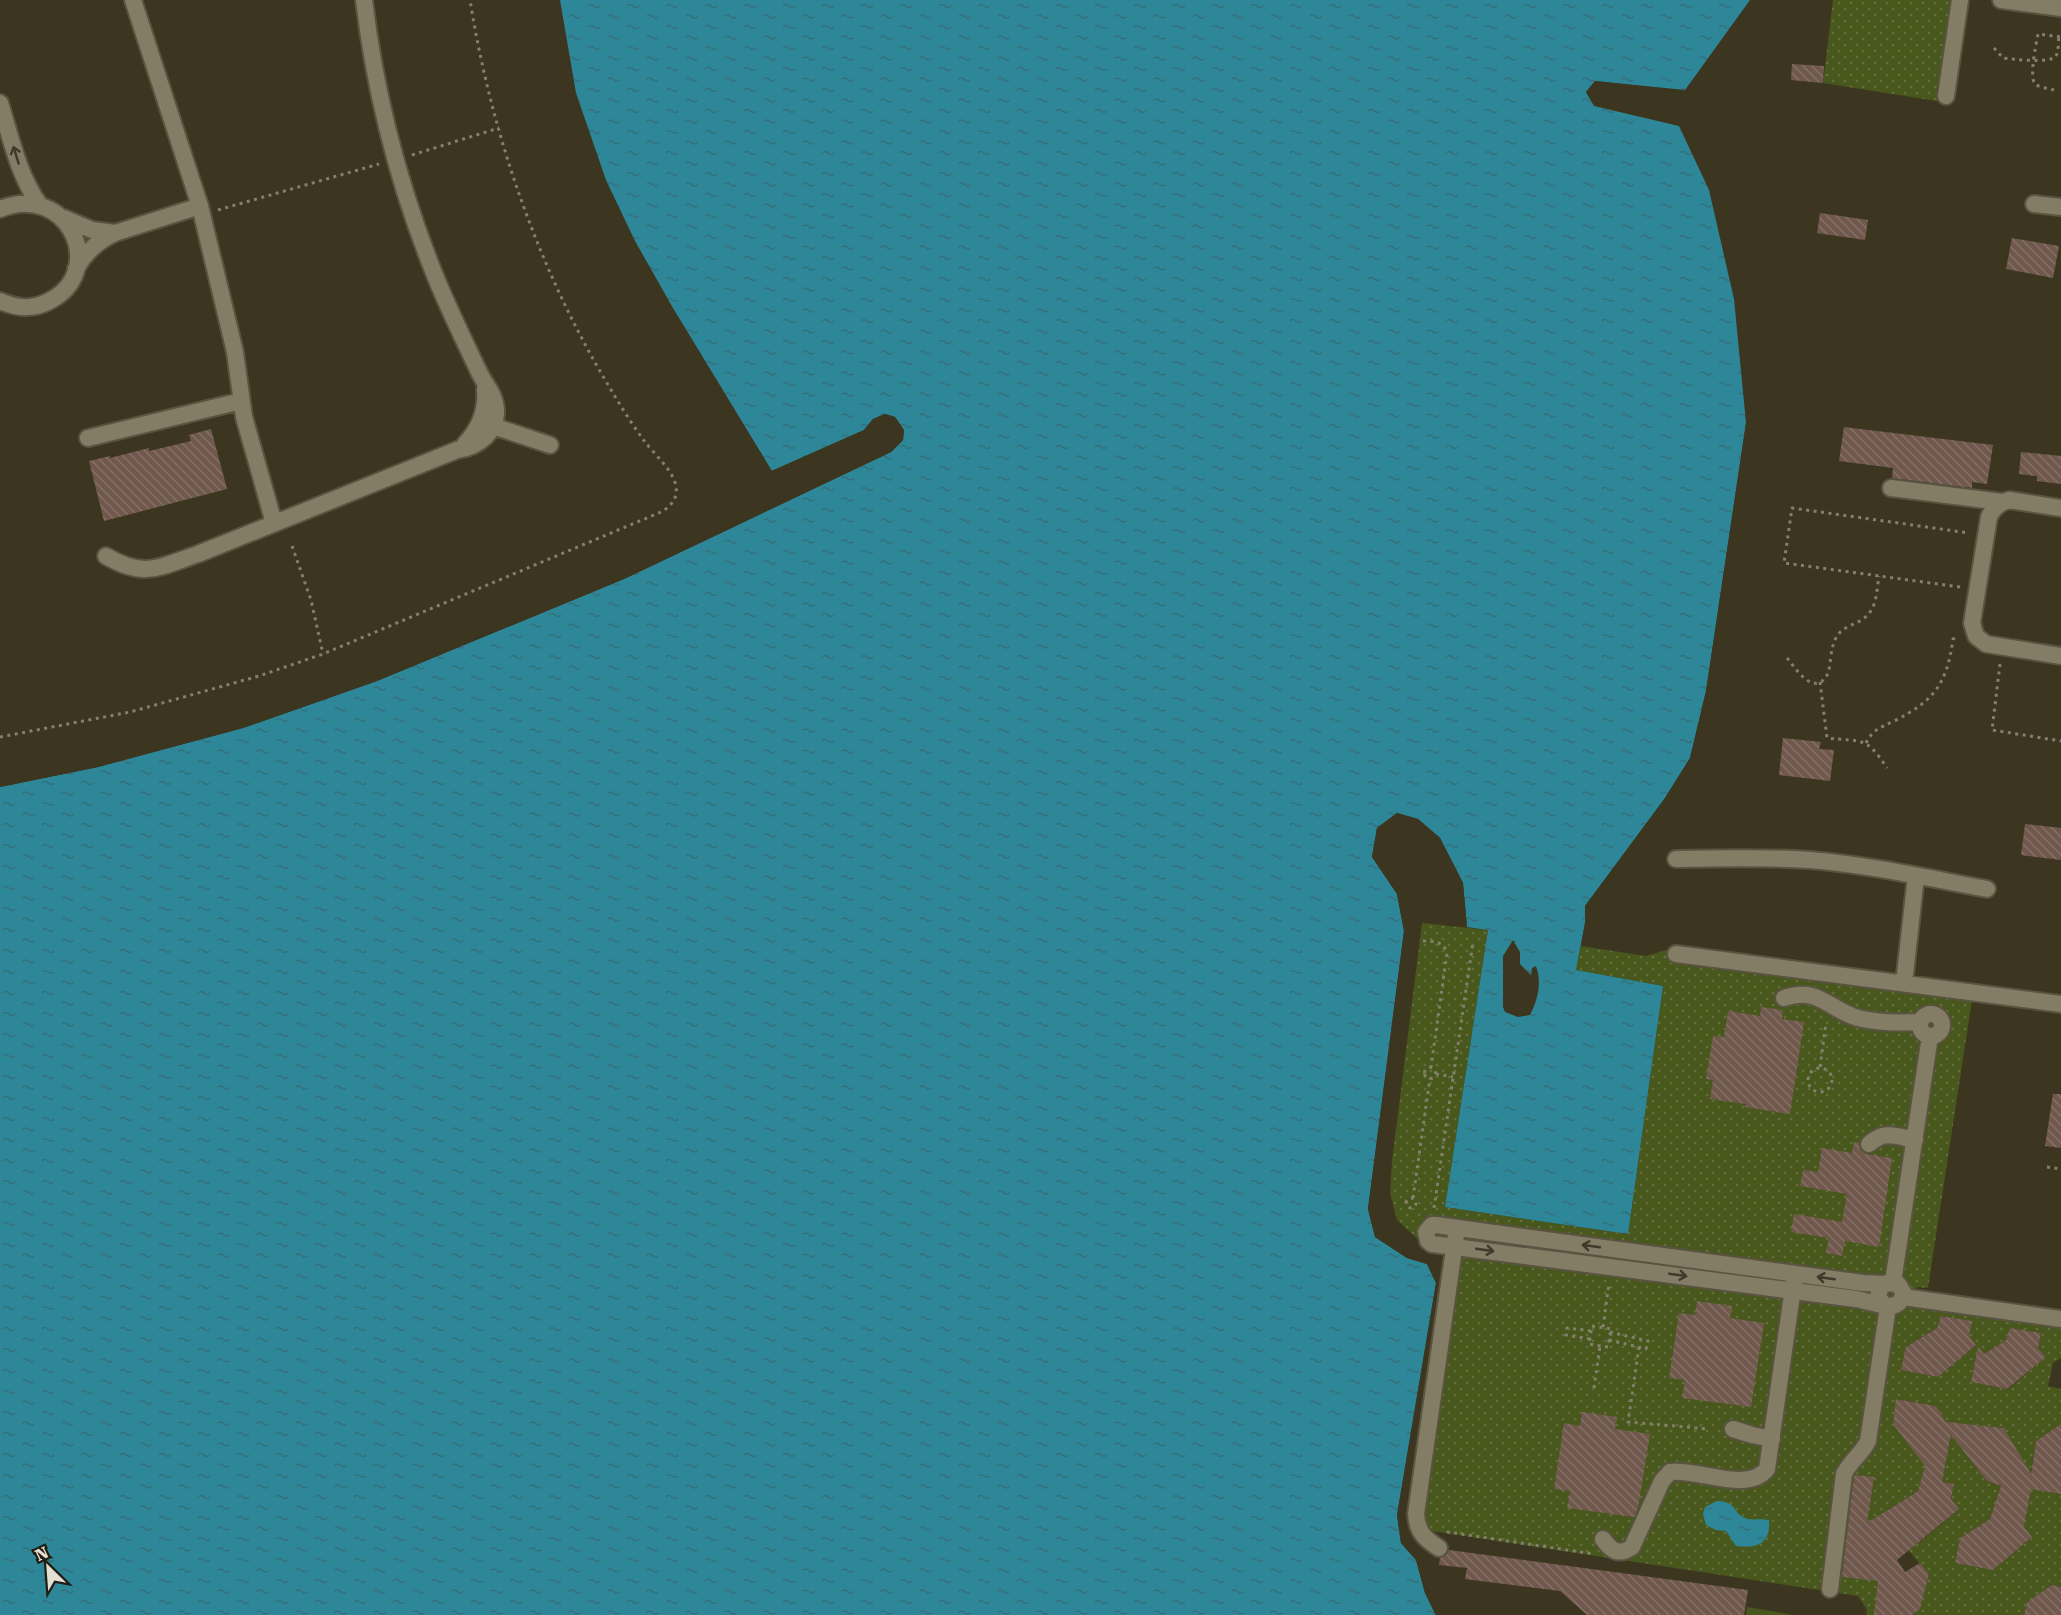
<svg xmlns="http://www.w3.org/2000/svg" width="2061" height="1615" viewBox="0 0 2061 1615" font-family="'Roboto Serif',serif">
  <defs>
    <pattern id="garden-dots" width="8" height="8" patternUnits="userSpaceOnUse" patternTransform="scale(1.5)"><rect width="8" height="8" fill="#48571c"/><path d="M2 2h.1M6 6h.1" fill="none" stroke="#626f3c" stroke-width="1.8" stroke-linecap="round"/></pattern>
    <pattern id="water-ripples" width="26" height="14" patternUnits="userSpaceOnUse" patternTransform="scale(1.5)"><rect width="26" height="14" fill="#2d8798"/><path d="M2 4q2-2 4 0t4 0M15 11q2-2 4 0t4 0" fill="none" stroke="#356f79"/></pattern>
    <pattern id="building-back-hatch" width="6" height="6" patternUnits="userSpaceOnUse" patternTransform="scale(1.5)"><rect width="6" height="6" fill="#70584d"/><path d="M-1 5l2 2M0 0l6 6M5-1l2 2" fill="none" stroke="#847066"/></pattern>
  </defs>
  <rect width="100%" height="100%" fill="#3c3620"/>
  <!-- grass -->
  <path fill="#48571c" d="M1747,1607L1794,1615H1746Z"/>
  <!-- garden -->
  <path fill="url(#garden-dots)" fill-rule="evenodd" d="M1833,0H1958L1943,102L1823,83Z
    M1422,923L1488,930L1445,1207L1628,1234L1663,986L1576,970L1581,946L1646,956L1669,949V958L1972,1000L1928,1288L1917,1287L1912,1306L2061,1322V1358L2053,1363L2048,1386L2061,1389V1435L2036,1441L2028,1488L2060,1494L2061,1487V1587L2052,1585L2027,1602L2024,1615H1912L1920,1608L1929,1574L1903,1544L1881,1559L1883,1615H1866L1867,1610L1858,1596L1419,1529L1455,1256L1423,1244L1397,1220L1390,1193L1392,1161ZM1941,1316L1971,1321L1969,1336L1976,1345L1938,1377L1902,1370L1906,1347L1937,1328ZM2010,1328L2041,1333L2038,1348L2046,1357L2008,1389L1971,1382L1976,1359L2006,1340ZM1897,1399L1936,1406L1952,1431L1944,1472L1893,1424ZM1961,1424L2004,1428L2020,1456L2010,1490L1987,1481L1958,1444ZM1922,1479L1954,1484L1951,1499L1959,1509L1920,1542L1882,1535L1887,1510L1918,1491ZM2027,1512L2024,1527L2032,1537L1993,1570L1955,1563L1960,1538L1990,1519Z"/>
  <!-- water -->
  <path fill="url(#water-ripples)" fill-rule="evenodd" d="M560,0H1750L1685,90L1595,81L1586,92L1594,106L1679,126L1709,190L1734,299L1746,423L1706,691L1690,758L1665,798L1585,906V923L1576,970L1663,986L1628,1234L1445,1207L1488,930L1467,927L1463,883L1440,838L1418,819L1397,813L1377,828L1372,857L1397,894L1404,931L1368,1209L1375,1237L1407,1258L1427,1264L1436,1283L1397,1515L1401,1543L1416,1560L1425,1593L1436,1615H0V787L98,767L243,728L377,681L624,579L891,452L903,440L904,430L895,417L885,414L873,419L864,430L772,471L673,308L635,241L606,180L576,93ZM1513,940L1520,952V964L1531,975L1532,968L1536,966C1542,983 1538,999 1530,1015L1518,1017L1505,1012L1503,1007V956Z
    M1717,1501C1739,1502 1731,1512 1745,1518C1751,1521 1761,1518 1769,1520C1771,1544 1757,1549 1736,1546L1726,1531L1716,1530L1706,1525L1703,1514L1705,1507Z"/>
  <!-- pier -->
  <path fill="#3c3620" d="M1595,81L1688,91L1684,93L1596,84L1590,92L1596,103L1680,123L1682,126L1594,105L1586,92Z
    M1746,394L1749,424L1709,691L1693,759L1667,800L1588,907V924L1584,946H1581L1585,923V906L1665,798L1690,758L1706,691L1746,423Z
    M885,414L895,417L904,430L903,440L891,452L624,579L377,681L243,728L98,767L0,787V784L98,764L242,725L376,678L623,576L889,449L900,439L901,431L893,420L885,417L875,421L865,433L773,474L769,472L864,430L873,419Z
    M1397,813L1418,819L1440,838L1463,883L1467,927H1464L1460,884L1438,840L1416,821L1397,816L1380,829L1375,856L1399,893L1407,931L1371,1209L1377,1235L1409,1255L1429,1262L1439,1283L1400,1515L1404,1542L1419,1558L1427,1591L1439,1615L1435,1614L1425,1593L1416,1560L1401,1543L1397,1515L1436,1283L1427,1264L1407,1258L1375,1237L1368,1209L1404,931L1397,894L1372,857L1377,828Z"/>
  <!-- building -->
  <path fill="url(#building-back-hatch)" d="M1792,64L1824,66L1823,83L1791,80Z
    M1820,213L1868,220L1865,240L1817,233Z
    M2012,238L2059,246L2053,278L2006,269Z
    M1844,427L1993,445L1987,484L1972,482V488L1892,478L1893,468L1839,461Z
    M211,429L227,489L104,521L89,461L110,456V458L149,448V451L191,441L189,435Z
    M2021,452L2061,456V484L2037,481V476L2019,474Z
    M1783,738L1821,742L1819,749L1834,750L1830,781L1779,775Z
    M2025,824L2061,828V860L2021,855Z
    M1761,1007L1783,1010L1782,1019L1804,1022L1790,1114L1745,1107L1746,1104L1710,1099L1713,1080L1706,1079L1713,1036L1724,1037L1728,1011L1760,1016Z
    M2053,1094H2061V1148L2045,1146Z
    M1854,1142L1859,1143L1860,1150L1865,1154L1892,1158L1879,1247L1845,1241L1842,1256L1826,1253L1829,1238L1791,1232L1794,1214L1842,1222L1847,1194L1800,1186L1803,1170L1818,1172L1822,1148L1852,1153Z
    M1697,1301L1732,1306L1730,1318L1764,1323L1751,1407L1682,1398L1685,1380L1669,1378L1679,1313L1695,1315Z
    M1941,1316L1972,1321L1969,1336L1976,1345L1938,1377L1901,1370L1906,1347L1937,1328Z
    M2010,1328L2041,1333L2038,1348L2046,1357L2007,1389L1971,1382L1978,1347L1984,1354L2006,1340Z
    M1896,1399L1936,1406L1946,1422L2004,1428L2031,1474L2036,1441L2061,1424V1494L2031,1489L2024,1527L2032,1537L1993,1570L1955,1563L1960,1538L1990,1519L2001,1486L1987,1481L1951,1435L1942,1482L1954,1484L1951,1499L1959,1509L1897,1560L1905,1572L1920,1563L1929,1574L1920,1609L1912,1615H1874L1878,1581L1842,1577L1854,1477L1855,1475L1874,1477L1867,1523L1918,1491L1925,1466L1893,1424Z
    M1582,1412L1617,1417L1615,1429L1650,1434L1638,1508L1634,1517L1567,1508L1570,1491L1554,1489L1564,1423L1580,1426Z
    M1449,1550L1748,1590L1744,1615H1587L1560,1591L1465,1579L1467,1568L1439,1565L1440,1558L1447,1554Z
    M2052,1585L2061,1587V1615H2024L2027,1602Z"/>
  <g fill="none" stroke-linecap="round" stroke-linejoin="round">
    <!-- minor casing -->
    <g stroke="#595341" stroke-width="20">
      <path id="minor" d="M133,0L200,206L235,352L244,417L274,523
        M2001,0L2061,8
        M1946,96L1960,0
        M0,103C11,138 18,174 39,204
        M2034,204L2061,207
        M0,209C67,182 107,267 53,299C35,310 19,309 0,301
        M64,218L92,230L115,233
        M76,269C85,252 98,241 115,233L200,206
        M493,426L550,445
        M88,438L241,401
        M465,444C480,428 487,411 485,389
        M1891,488L2002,502
        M2061,508L2009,500C1999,503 1993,508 1989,517L1972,623L1976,636L1986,644L2061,656
        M106,556C145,579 159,567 198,554L457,450C479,447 497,432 496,409C495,394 485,385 479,372C463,338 446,304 432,268C398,182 375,92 364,0
        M1676,859C1721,858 1765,857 1810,860C1869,865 1928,878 1987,889
        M1676,954L2061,1004
        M1904,983L1916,876
        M1784,998C1819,986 1829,1010 1858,1018C1878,1023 1900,1023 1920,1022
        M1920 1025a11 11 0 1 1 22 0a11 11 0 1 1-22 0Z
        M1869,1144C1885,1130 1895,1136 1915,1140
        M1893,1282L1930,1036
        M1884,1284L1863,1283L1436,1225H1432L1426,1232L1428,1241L1432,1244L1856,1299C1871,1301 1902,1317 1903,1292L1898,1284L1887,1283L1880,1288L1878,1297L1884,1305
        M1903,1297L2061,1319
        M1733,1429L1752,1435L1772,1439
        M1603,1539C1611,1551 1619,1556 1632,1547L1662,1481L1670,1472C1698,1468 1747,1494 1767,1469L1794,1281
        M1439,1548C1425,1539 1417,1532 1416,1514L1456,1235
        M1830,1589L1844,1474C1850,1461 1862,1454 1868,1441L1888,1307"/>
    </g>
    <!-- path -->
    <path stroke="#85806e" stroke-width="3" stroke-dasharray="3 4.5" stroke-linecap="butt" d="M1994,48L2003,58C2013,59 2050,64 2056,56C2059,51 2058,42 2059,36
      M2054,90C2048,88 2040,88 2035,84C2029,77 2036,44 2038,34L2061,37
      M412,155L499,128
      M218,210L379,164
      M292,546L311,600L323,654
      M1960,587L1784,563L1792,508L1969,533
      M1787,658C1794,666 1806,686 1818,683C1832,679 1829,660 1832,650C1837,621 1858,629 1870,612C1877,603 1877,587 1879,576
      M2000,664L1992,730L2061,741
      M1820,682L1827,738C1863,742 1866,736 1887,768
      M0,737L130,712L259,676L323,654L661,512C670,507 678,499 676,487C674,471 655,455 645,442C634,427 623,410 613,393C540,274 492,137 470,0
      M1866,743C1873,729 1880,728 1894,721C1934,701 1947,684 1953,639L1958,637
      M1423,941C1434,941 1443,941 1447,953L1431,1067
      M1820,1067L1826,1023
      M1424.5 1073a5.5 5.5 0 1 1 11 0a5.5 5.5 0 1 1-11 0Z
      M1808 1080a12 12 0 1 1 24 0a12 12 0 1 1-24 0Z
      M1436,1074L1453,1077
      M2047,1167L2061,1169
      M1406 1203a5 5 0 1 1 10 0a5 5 0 1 1-10 0Z
      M1413,1198L1430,1078
      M1434,1208L1473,942
      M1592,1326L1611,1329L1608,1347L1589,1344Z
      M1603,1327L1609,1283
      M1590,1339L1566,1335L1567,1328L1591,1331
      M1609,1340L1646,1349L1648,1341L1610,1332
      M1639,1347L1628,1422L1709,1429
      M1594,1388L1600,1346
      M1447,1533L1448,1532L1594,1554"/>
    <!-- minor -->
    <use href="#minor" stroke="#847d65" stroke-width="16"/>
  </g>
  <!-- one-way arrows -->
  <defs><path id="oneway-shaft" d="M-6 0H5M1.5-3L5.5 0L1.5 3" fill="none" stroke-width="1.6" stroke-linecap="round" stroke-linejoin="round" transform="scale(1.5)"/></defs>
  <g stroke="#3e3a2c">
    <use href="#oneway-shaft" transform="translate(16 155) rotate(-107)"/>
    <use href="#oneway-shaft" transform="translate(1591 1246) rotate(-172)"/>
    <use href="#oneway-shaft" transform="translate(1485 1250) rotate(8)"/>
    <use href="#oneway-shaft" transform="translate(1678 1275) rotate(8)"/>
    <use href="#oneway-shaft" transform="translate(1826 1278) rotate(-172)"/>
  </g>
  <!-- north arrow -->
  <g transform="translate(48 1567) rotate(335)" stroke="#201d14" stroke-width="4.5" paint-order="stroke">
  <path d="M0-4.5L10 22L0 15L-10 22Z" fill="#e3dfd2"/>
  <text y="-9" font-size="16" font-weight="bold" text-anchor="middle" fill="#e3dfd2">N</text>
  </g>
</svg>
